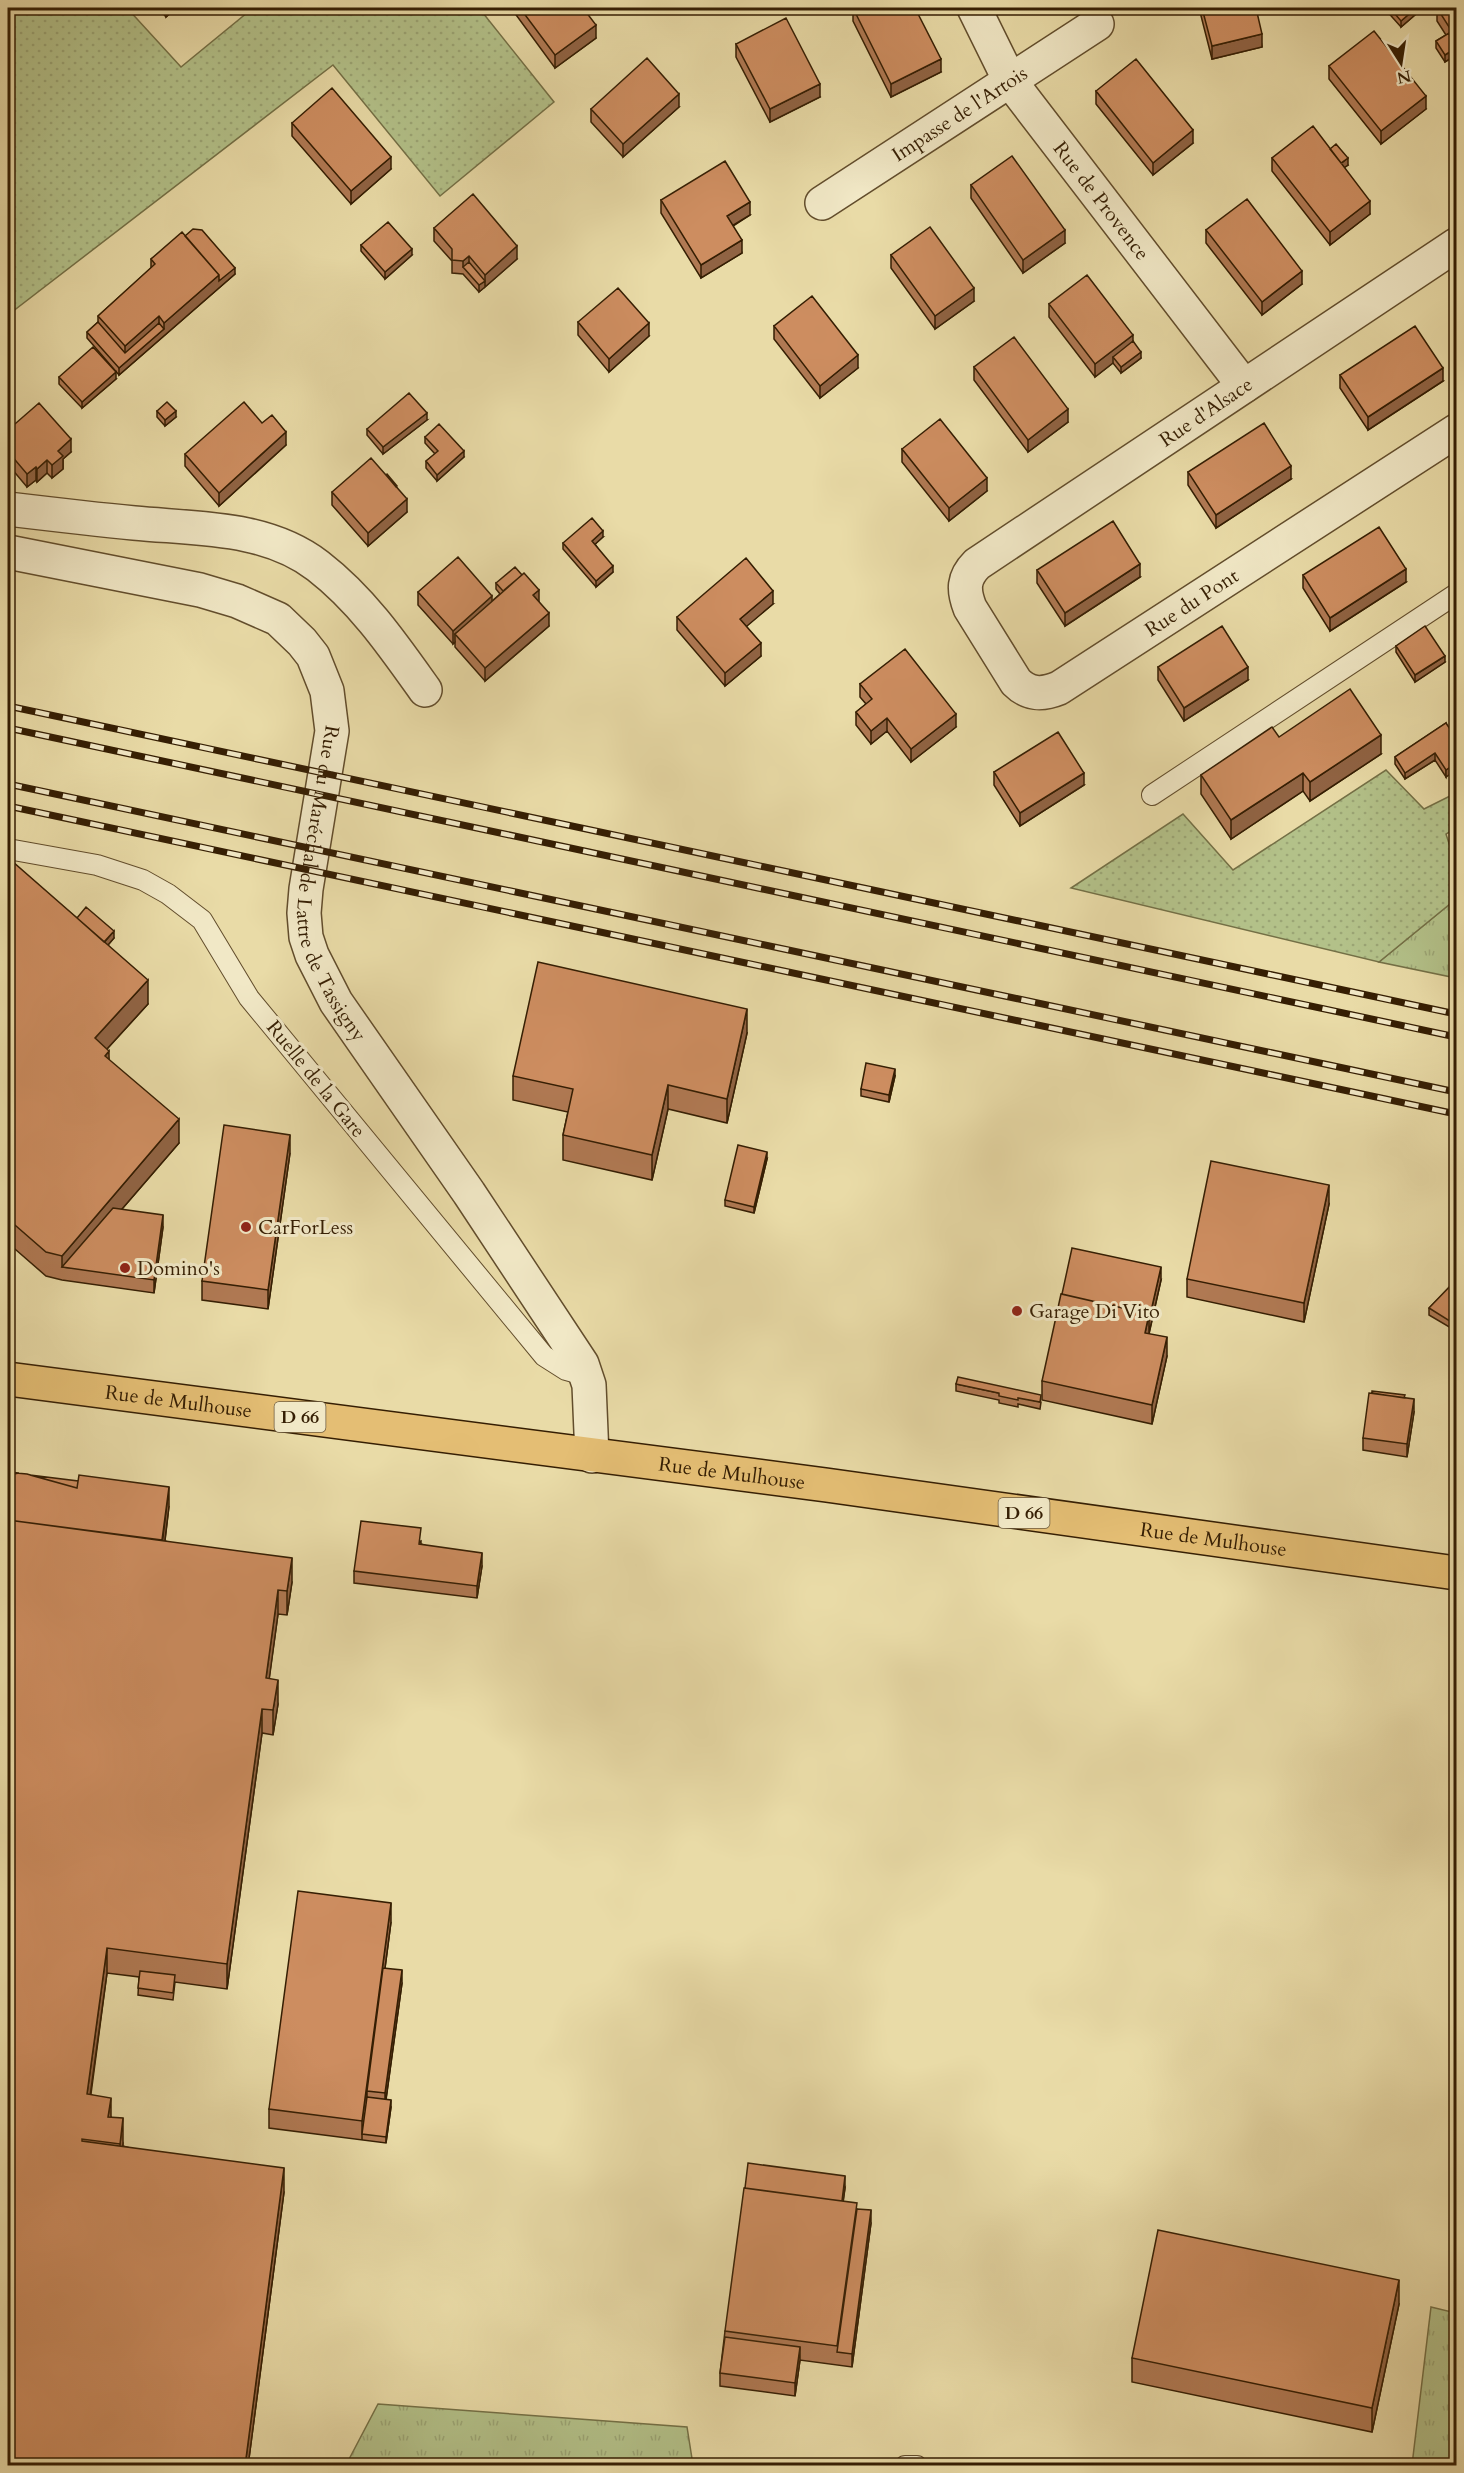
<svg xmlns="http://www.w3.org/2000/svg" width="1464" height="2473" viewBox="0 0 1464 2473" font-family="Cardo,serif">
  <defs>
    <pattern id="grass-tufts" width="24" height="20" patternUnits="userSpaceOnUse" patternTransform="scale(1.5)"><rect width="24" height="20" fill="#b3c189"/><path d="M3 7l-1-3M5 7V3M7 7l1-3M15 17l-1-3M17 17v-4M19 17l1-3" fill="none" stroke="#9ba575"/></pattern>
    <pattern id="park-dots" width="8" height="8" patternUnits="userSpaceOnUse" patternTransform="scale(1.5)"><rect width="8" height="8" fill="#b3c189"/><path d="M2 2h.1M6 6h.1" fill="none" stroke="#9ba575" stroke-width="1.8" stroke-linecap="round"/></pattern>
  </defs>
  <rect width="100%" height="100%" fill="#e9dba7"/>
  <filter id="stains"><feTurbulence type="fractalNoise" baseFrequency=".00333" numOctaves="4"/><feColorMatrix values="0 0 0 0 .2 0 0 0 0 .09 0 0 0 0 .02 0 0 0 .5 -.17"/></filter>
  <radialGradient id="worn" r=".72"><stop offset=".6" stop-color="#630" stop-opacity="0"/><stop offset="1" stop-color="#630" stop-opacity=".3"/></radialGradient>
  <!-- grass -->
  <path fill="url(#grass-tufts)" stroke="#747046" stroke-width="1.5" d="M1456,899V978L1379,962Z
    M1431,2307L1456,2313V2465H1412Z
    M378,2404L687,2427L693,2465H346Z"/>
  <!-- park -->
  <path fill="url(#park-dots)" stroke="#747046" stroke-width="1.5" d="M8,8H127L181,67L253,8H479L554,102L440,196L333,65L8,315Z
    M1386,770L1424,809L1456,793V828L1446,834L1456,865V899L1379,962L1071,888L1183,814L1233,870Z"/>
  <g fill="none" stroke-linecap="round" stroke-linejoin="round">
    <!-- service casing -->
    <g stroke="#624d2c" stroke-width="22">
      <path id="service" d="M1152,795L1456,594
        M8,849L97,865L143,880L168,894L202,920L249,998L544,1356L566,1370L587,1376
        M905,2466H917"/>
    </g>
    <!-- minor casing -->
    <g stroke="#624d2c" stroke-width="36">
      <g id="minor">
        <path id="s1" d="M974,8L1010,81L1244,386"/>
        <path id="s2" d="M822,203L1097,24"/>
        <path id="s3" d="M1456,245L977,564C963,578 963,590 970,608L1016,682C1029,695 1042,695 1059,688L1456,431"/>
        <path d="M8,509C50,514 92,519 134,523C197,529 266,526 318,566C362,600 393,645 425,690"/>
        <path id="s4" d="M8,552L200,590L237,601L278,619L302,642L313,656L327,691L332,731L306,889L304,913L306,937L312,955L336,1002L469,1193L582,1364L589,1385L592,1456"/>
      </g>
    </g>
    <!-- primary casing -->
    <g stroke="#351e03" stroke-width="36">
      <g id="primary">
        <path id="s5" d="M8,1379L826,1485L1456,1573"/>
      </g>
    </g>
    <!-- service -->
    <use href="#service" stroke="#f1e8c6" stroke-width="20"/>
    <!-- minor -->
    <use href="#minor" stroke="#f1e8c6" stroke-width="33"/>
    <!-- primary -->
    <use href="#primary" stroke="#e4be74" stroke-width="33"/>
    <!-- rail casing -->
    <g stroke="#351e03" stroke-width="7">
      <path id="rail" d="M8,706L1456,1014
        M8,728L1456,1037
        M8,784L1456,1092
        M8,806L1456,1114"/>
    </g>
    <!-- rail -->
    <use href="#rail" stroke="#f1e8c6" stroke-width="4.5" stroke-dasharray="14" stroke-linecap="butt"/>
  </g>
  <!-- wall -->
  <path fill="#b07953" stroke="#351e03" stroke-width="1.5" d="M158,8H176L166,17Z
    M511,8H583L596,38L555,68Z
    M853,8L941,72L891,97L853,21Z
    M1199,8H1256L1262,47L1212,59Z
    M1384,8H1423L1401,27Z
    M1437,8H1456V55L1445,62L1436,48V41L1446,35L1437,21Z
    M736,44L820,97L770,122L736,57Z
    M1329,66L1426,109L1381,144L1329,79Z
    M1096,91L1193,143L1153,175L1096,104Z
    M679,107L623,157L591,122V109Z
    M292,123L391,169L351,204L292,136Z
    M1330,149L1348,165L1344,167L1370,214L1330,245L1272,171V158Z
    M971,185L1065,243L1023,273L971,198Z
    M661,200L750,215L733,226L742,253L701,278L661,213Z
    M434,228L517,259L479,292L463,274L452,273V261L434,241Z
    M1206,230L1302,284L1262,315L1206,243Z
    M185,236L235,274L119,375L87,338V332L98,322V316L151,268V259Z
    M361,245L412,255L385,279L361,251Z
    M891,255L974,301L935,329L891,268Z
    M1049,304L1133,341L1141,358L1121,373L1113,363L1095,377L1049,317Z
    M578,322L649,336L609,372L578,335Z
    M774,326L858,368L820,398L774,339Z
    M974,367L1068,422L1028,452L974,380Z
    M1340,375L1443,381L1368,430L1340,388Z
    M59,377L116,379L82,408L59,384Z
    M157,411L176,417L165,426L157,417Z
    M427,420L383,454L367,435V429Z
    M262,423L286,445L219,506L185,466V454Z
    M8,430L71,452L63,459V469L52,478L47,473L37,482L36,480L27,487L11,468Z
    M425,437L464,457L437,481L426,468V461L435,454L425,443Z
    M902,449L987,491L949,521L902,462Z
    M1188,472L1291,479L1216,528L1188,485Z
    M386,475L397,488L407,512L368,546L332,505V492Z
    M603,537L595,544L613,572L596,587L563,549V543Z
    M1037,570L1140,577L1065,626L1037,583Z
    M1303,575L1406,582L1330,631L1303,588Z
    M496,583L539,602L549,626L485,681L455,647V642L453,644L418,605V592L492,601L500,594L496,589Z
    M773,604L746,626L761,656L725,686L677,630V617Z
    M1396,646L1445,662L1415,682L1396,652Z
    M1158,667L1248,680L1184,721L1158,680Z
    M860,684L956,727L911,762L887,731L871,744L856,725V712L866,704L860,697Z
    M1446,723V777L1435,760L1405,779L1395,764V757Z
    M1279,737L1381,754L1310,801L1303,791L1231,839L1201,794V775Z
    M994,772L1084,785L1020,826L994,785Z
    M8,861L77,918L114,938L108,945L148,1004L107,1049L109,1060L179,1143L122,1209L163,1227L154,1293L62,1280L46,1276L8,1243Z
    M747,1033L727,1123L668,1109L652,1180L563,1160V1135L568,1112L513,1100V1076Z
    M895,1076L889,1102L861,1096V1089Z
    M290,1153L268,1309L202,1300V1281Z
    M767,1159L754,1213L725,1206V1200Z
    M1329,1204L1304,1322L1187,1297V1279Z
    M1161,1280L1149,1334L1167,1356L1152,1424L1042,1400V1381Z
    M1456,1280V1331L1429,1315V1308Z
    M956,1384L1041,1402L1040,1409L1018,1404V1407L999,1403V1400L956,1391Z
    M1414,1412L1407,1457L1363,1450V1438Z
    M169,1506L165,1541L292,1582L287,1615L278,1614L269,1679L278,1704L273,1735L262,1733L227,1989L175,1982L173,2000L138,1995L139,1977L107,1973L91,2094L111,2117L123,2143V2146L284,2192L248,2466H8Z
    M421,1541V1544L482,1566L477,1598L354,1583V1571Z
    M391,1922L385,1968L402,1983L386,2100L391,2107L386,2143L269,2128V2109Z
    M845,2188L843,2201L857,2209L871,2223L852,2367L800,2360L795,2396L720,2386V2373L725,2331Z
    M1399,2304L1372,2432L1132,2382V2358Z"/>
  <!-- shaded-wall -->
  <path fill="#906343" stroke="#351e03" stroke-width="1.5" d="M169,8H176L166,17V10Z
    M1416,8H1423L1401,27V21Z
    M596,25V38L555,68V55Z
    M1262,34V47L1212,59V46Z
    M1456,48V55L1445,62V55Z
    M941,59V72L891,97V84Z
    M820,84V97L770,122V109Z
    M679,94V107L623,157V144Z
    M1426,96V109L1381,144V131Z
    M1193,130V143L1153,175V163Z
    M391,157V169L351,204V191Z
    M1348,158V165L1338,172V166Z
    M1370,201V214L1330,245V232Z
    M750,202V215L727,229V216Z
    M1065,230V243L1023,273V260Z
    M742,240V253L701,278V265Z
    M517,246V259L485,287V275Z
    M412,249V255L385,279V272Z
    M469,256V269L463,267V261Z
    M235,268V274L119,375V368L164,329V323L219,275Z
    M1302,271V284L1262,315V302Z
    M485,281V287L479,292V285Z
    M974,288V301L935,329V316Z
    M159,316V329L125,359V346Z
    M649,323V336L609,372V359Z
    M1133,335V348L1113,357V363L1095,377V364Z
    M1141,352V358L1121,373V367Z
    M858,355V368L820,398V386Z
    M1443,368V381L1368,430V417Z
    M116,372V379L82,408V402Z
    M1068,409V422L1028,452V440Z
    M176,411V417L165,426V420Z
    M427,413V420L383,454V447Z
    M286,432V445L219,506V493Z
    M71,439V452L63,459V469L52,478V465L58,451Z
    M464,451V457L437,481V475Z
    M11,455V468L8,471V458Z
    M47,460V473L37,482V469Z
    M1291,466V479L1216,528V515Z
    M36,467V480L27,487V474Z
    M987,478V491L949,521V508Z
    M407,499V512L368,546V533Z
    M603,531V537L592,547V541Z
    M1140,564V577L1065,626V613Z
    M613,566V572L596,587V581Z
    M1406,569V582L1330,631V618Z
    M539,590V603L533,595Z
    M773,591V604L740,632V619Z
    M492,596V609L455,634V642L453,644V631Z
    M549,613V626L485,681V668Z
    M761,643V656L725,686V673Z
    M1445,656V662L1415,682V675Z
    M1248,667V680L1184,721V708Z
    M956,714V727L911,762V749Z
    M887,718V731L871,744V731Z
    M1381,735V754L1310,801V782Z
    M1435,753V760L1405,779V773Z
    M1456,763V770L1446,777V770Z
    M1084,773V785L1020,826V813Z
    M1303,773V791L1231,839V820Z
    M114,931V938L96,959V952Z
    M148,980V1004L95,1062V1038Z
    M747,1009V1033L727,1123V1099Z
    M109,1051V1075L105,1056Z
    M895,1069V1076L889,1102V1095Z
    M668,1085V1109L652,1180V1155Z
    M179,1119V1143L71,1268L62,1267V1256Z
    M290,1135V1153L268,1309V1290Z
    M767,1152V1159L754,1213V1207Z
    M1329,1185V1204L1304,1322V1303Z
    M163,1215V1227L154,1293V1280Z
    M1161,1267V1280L1149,1333V1320Z
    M1149,1314V1333L1145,1352V1333Z
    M1167,1337V1356L1152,1424V1405Z
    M1414,1399V1412L1407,1457V1444Z
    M169,1487V1506L162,1564V1546Z
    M482,1553V1566L477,1598V1586Z
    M292,1558V1582L287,1615V1591Z
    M278,1590V1614L266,1703V1678Z
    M278,1680V1704L273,1735V1710Z
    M262,1709V1733L227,1989V1964Z
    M391,1903V1922L369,2091H367V2104L362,2134V2140V2121Z
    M107,1948V1973L87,2118V2094Z
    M402,1970V1983L385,2106V2093Z
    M111,2098V2122L108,2117Z
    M391,2100V2107L386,2143V2137Z
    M123,2118V2143L120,2168V2144Z
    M284,2168V2192L248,2466H245Z
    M845,2176V2188L841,2219V2206Z
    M871,2210V2223L852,2367V2354Z
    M1399,2280V2304L1372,2432V2408Z
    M800,2347V2360L795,2396V2383Z"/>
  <!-- building -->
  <path fill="#cd8d60" stroke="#351e03" stroke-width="1.5" d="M520,8H583L596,25L555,55Z
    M853,8H915L941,59L891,84Z
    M1202,8H1256L1262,34L1212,46Z
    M1390,8H1416L1401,21Z
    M1437,8H1456V38Z
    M786,18L820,84L770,109L736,44Z
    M1374,31L1426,96L1381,131L1329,66Z
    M1449,33L1456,44V48L1445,55L1436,41Z
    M647,58L679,94L623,144L591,109Z
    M1136,59L1193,130L1153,163L1096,91Z
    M332,88L391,157L351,191L292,123Z
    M1313,126L1370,201L1330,232L1272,158Z
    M1336,144L1348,158L1341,163L1330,149Z
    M1012,156L1065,230L1023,260L971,185Z
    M725,161L750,202L727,216L742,240L701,265L661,200Z
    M473,194L517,246L485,275L469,256L463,261L452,260V249L434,228Z
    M1247,199L1302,271L1262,302L1206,230Z
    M388,222L412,249L385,272L361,245Z
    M930,227L974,288L935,316L891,255Z
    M193,229L202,230L235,268L219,281V275L185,236Z
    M182,232L219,275L164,323L159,316L125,346L98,316L155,264L151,259Z
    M469,262L485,281L479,285L463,267Z
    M1087,275L1133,335L1095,364L1049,304Z
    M618,288L649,323L609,359L578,322Z
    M812,296L858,355L820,386L774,326Z
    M98,322L125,353L159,323L164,329L119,368L87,332Z
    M1415,326L1443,368L1368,417L1340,375Z
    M1014,337L1068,409L1028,440L974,367Z
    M1133,341L1141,352L1121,367L1113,357Z
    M93,347L116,372L82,402L59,377Z
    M409,393L427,413L383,447L367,429Z
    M167,402L176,411L165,420L157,411Z
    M244,402L262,423L272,415L286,432L219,493L185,454Z
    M39,403L71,439L58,451L63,456L52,465L47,460L37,469L36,467L27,474L11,455L8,458V430Z
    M940,419L987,478L949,508L902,449Z
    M1264,423L1291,466L1216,515L1188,472Z
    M439,424L464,451L437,475L426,461L438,451L425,437Z
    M371,458L407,499L368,533L332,492Z
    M387,474L397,486L396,487L386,475Z
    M592,518L603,531L592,541L613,566L596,581L563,543Z
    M1113,521L1140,564L1065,613L1037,570Z
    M1379,527L1406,569L1330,618L1303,575Z
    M458,557L492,596L453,631L418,592Z
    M746,558L773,591L740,619L761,643L725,673L677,617Z
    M515,567L522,575L503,591L496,583Z
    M524,573L539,590L533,595L549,613L485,668L455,634Z
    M1222,626L1248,667L1184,708L1158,667Z
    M1425,626L1445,656L1415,675L1396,646Z
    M905,649L956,714L911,749L887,718L871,731L856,712L872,699L860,684Z
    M1350,689L1381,735L1310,782L1303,773L1231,820L1201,775L1272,727L1279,737Z
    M1446,723L1456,738V763L1446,770L1435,753L1405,773L1395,757Z
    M1058,732L1084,773L1020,813L994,772Z
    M8,861L13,862L148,980L95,1038L109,1051L105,1056L179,1119L62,1256L46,1252L8,1219Z
    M86,907L114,931L104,942L77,918Z
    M538,962L747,1009L727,1099L668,1085L652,1155L563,1135L573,1089L513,1076Z
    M866,1063L895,1069L889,1095L861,1089Z
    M224,1125L290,1135L268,1290L202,1281Z
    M738,1145L767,1152L754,1207L725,1200Z
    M1211,1161L1329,1185L1304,1303L1187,1279Z
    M113,1208L163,1215L154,1280L62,1267Z
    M1072,1248L1161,1267L1149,1320V1314L1062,1294Z
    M1456,1280V1325L1429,1308Z
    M1061,1294L1149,1314L1145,1333L1167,1337L1152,1405L1042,1381Z
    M958,1377L1041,1395L1040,1402L1018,1398V1400L999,1396V1393L956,1384Z
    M1372,1391L1405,1395L1404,1398L1372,1393Z
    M1369,1393L1414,1399L1407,1444L1363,1438Z
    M8,1472L19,1473L8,1475Z
    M16,1473L27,1474L77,1488L79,1475L169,1487L162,1540L8,1520V1475Z
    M30,1475L78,1481L77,1488Z
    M8,1520L292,1558L287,1591L278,1590L266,1678L278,1680L273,1710L262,1709L227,1964L107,1948L87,2094L111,2098L108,2117L123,2118L120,2144L82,2139V2141L284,2168L245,2466H8Z
    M361,1521L421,1528L419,1544L482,1553L477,1586L354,1571Z
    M298,1891L391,1903L362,2121L269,2109Z
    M383,1968L402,1970L385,2093L367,2091Z
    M140,1971L175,1975L173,1993L138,1988Z
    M367,2097L391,2100L386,2137L362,2134Z
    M748,2163L845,2176L842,2201L745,2188Z
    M744,2188L857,2203L837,2346L725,2331Z
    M857,2209L871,2210L852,2354L837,2352Z
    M1158,2230L1399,2280L1372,2408L1132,2358Z
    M725,2337L800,2347L795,2383L720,2373Z"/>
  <!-- markers -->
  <g fill="#8f2418" stroke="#f1e8c6" stroke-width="2">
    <circle cx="246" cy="1227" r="6"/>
    <circle cx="125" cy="1268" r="6"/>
    <circle cx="1017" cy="1311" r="6"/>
  </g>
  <g text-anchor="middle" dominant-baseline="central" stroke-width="6" stroke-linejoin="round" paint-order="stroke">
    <!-- shield labels -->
    <g fill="#f1e8c6" stroke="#6d5b3e" stroke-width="1.5">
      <rect x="274.5" y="1402" width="51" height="30" rx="4.5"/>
      <rect x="998.5" y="1498" width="51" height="30" rx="4.5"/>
    </g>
    <g font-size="18" font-weight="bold" fill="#351e03">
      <text x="300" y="1417">D 66</text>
      <text x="1024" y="1513">D 66</text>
    </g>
    <!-- street labels -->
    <g font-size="20" fill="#351e03" stroke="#f1e8c6">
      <text stroke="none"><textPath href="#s2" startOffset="164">Impasse de l'Artois</textPath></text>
      <text stroke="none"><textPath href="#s1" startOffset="232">Rue de Provence</textPath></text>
      <text transform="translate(1206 412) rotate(-34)">Rue d'Alsace</text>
      <text stroke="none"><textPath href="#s3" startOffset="915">Rue du Pont</textPath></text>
      <text stroke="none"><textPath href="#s4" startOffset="568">Rue du Maréchal de Lattre de Tassigny</textPath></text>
      <text transform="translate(316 1079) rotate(51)">Ruelle de la Gare</text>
      <text stroke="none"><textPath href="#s5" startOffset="172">Rue de Mulhouse</textPath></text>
      <text stroke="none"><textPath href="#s5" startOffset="730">Rue de Mulhouse</textPath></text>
      <text stroke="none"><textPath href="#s5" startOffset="1216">Rue de Mulhouse</textPath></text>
    </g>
    <!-- poi labels -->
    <g font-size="20" fill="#351e03" stroke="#f1e8c6" text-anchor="start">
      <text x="258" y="1227">CarForLess</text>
      <text x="137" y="1268">Domino's</text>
      <text x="1029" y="1311">Garage Di Vito</text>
    </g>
  </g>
  <!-- margin -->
  <rect width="1464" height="2473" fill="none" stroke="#e9dba7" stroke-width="30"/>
  <rect x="9" y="9" width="1446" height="2455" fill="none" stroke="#351e03" stroke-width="3"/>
  <rect x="15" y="15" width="1434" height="2443" fill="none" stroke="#351e03" stroke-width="1.5"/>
  <!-- north arrow -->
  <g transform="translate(1401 63) rotate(168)" stroke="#f1e8c6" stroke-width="4.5" paint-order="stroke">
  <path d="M0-4.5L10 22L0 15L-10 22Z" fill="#351e03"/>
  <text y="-9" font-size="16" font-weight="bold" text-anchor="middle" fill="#351e03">N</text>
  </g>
  <rect width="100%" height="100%" filter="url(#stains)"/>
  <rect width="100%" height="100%" fill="url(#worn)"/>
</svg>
